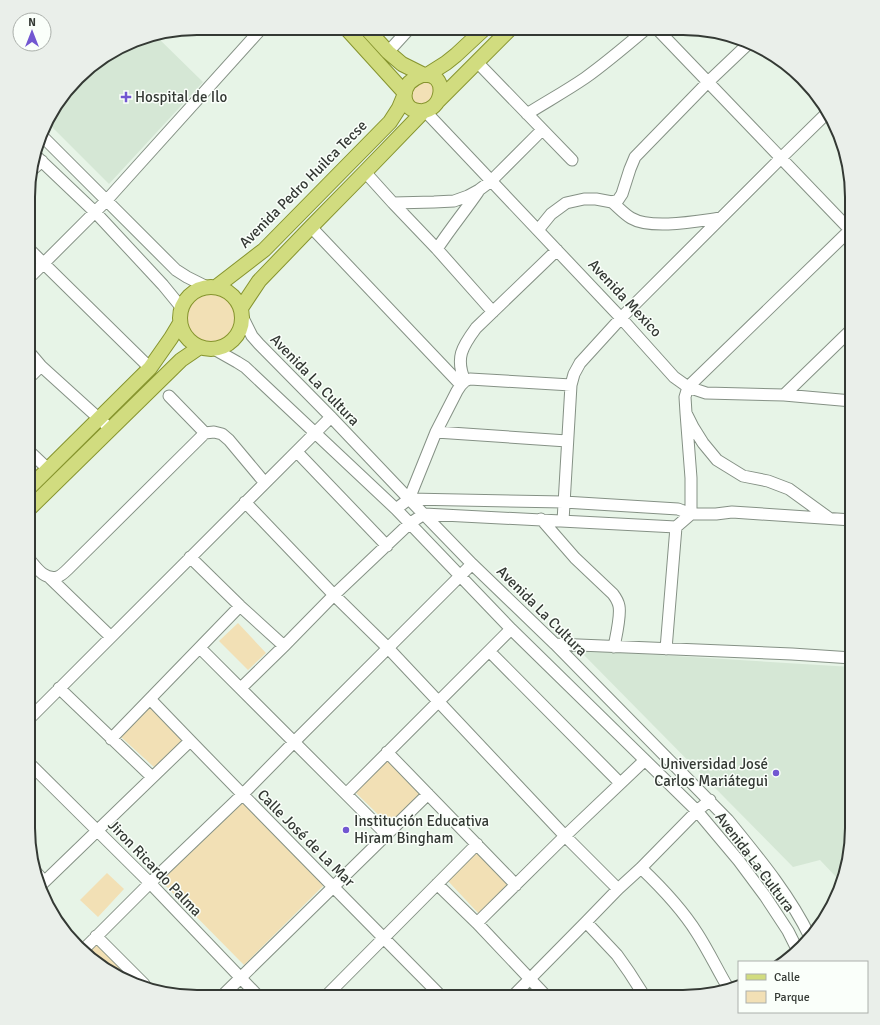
<svg xmlns="http://www.w3.org/2000/svg" width="880" height="1025" viewBox="0 0 880 1025" font-family="Signika,sans-serif">
  <rect width="100%" height="100%" fill="#e7f4e7"/>
  <!-- built -->
  <path fill="#d5e7d5" d="M155,35L203,82L109,184L47,122L51,112L86,70L142,37Z
    M579,650L852,667V839L839,880L820,860L793,867Z"/>
  <!-- green -->
  <path fill="#f2e0b5" d="M419,82L436,83L432,100L420,107L410,102L413,88Z
    M186 317a25 25 0 1 1 50 0a25 25 0 1 1-50 0Z
    M238,623L266,653L248,670L219,641Z
    M154,703L187,737L155,768L121,737Z
    M392,756L425,792L390,826L355,792Z
    M245,800L326,883L244,965L161,881Z
    M480,849L514,882L480,915L448,881Z
    M107,873L124,889L98,917L80,900Z
    M100,940L132,973L127,979L112,974L86,954Z"/>
  <g fill="none" stroke-linecap="round" stroke-linejoin="round">
    <!-- minor casing -->
    <g stroke="#859185" stroke-width="13">
      <path id="minor" d="M657,29L852,232
        M388,52L409,29
        M477,62L572,160
        M425,111L621,318L674,377L688,387L706,393L784,395L852,401
        M527,114C546,102 566,91 585,78C606,63 626,46 646,29
        M42,136L176,270L187,277L207,287
        M35,155L96,213L163,285L181,307
        M31,171L42,161
        M365,172L393,203L437,249L493,312
        M612,202C618,207 624,214 631,218C651,230 698,221 721,218
        M393,203L434,202L454,201L468,196L479,190L491,181L542,130
        M311,227L461,385
        M538,230L551,214L566,203L584,199H596L612,202L618,200L622,194L630,169L635,157L708,82L747,45
        M437,249C450,229 465,211 478,192
        M31,251L150,368
        M31,276L106,201L262,28
        M242,316L252,336L259,344L331,417L409,499L472,564L555,644L728,820C758,857 789,894 810,937
        M214,349L237,362L245,367L396,509L511,629L697,811L739,861L765,896L788,931L798,951
        M30,353L41,366L105,424
        M30,377L41,366
        M465,381C455,358 462,347 476,328L557,250
        M784,395L852,329
        M169,396L205,433
        M436,432L567,441
        M30,452L48,469
        M297,452L387,546
        M409,499L564,502L678,509L691,514H716L732,512L852,520
        M245,502L334,595L388,648L565,836L618,889
        M396,509L409,499L436,432L457,391L461,385L465,381L470,379L571,385
        M829,518L789,489L768,481L743,476L717,460L703,443L693,427L686,413L685,397L688,387L852,228
        M541,519L575,558L613,594C616,598 618,601 619,606C621,616 616,636 614,647
        M563,521L571,385L574,374L580,363L621,318L781,158L828,112
        M190,557L240,606L284,646
        M29,559C36,567 44,580 57,577C61,576 65,572 68,569L205,433L214,432L222,434L229,440L265,483
        M49,577L111,637
        M555,644L792,654L852,658
        M200,648L386,834
        M666,649L676,527
        M489,651L620,783
        M59,688L152,777
        M241,688L284,646L334,595L409,524L424,514L676,527L691,514V478L686,413
        M150,699C246,799 344,898 442,997
        M29,719L331,417
        M111,739L240,606
        M387,752L516,885
        M28,762L150,883L259,997
        M346,794L511,629
        M641,868C662,888 682,909 697,933C708,950 717,969 727,986
        M34,870L44,881
        M437,884L477,923L547,997
        M40,886L190,741
        M586,922L617,955L629,972L645,997
        M477,923L565,836L645,760
        M96,936L144,984
        M82,951L150,883L242,795L294,742L472,564
        M221,997L428,794
        M325,997L477,844
        M512,997L586,922L618,889L641,868L697,811L710,800"/>
    </g>
    <!-- major casing -->
    <g stroke="#86942e" stroke-width="16">
      <path id="major" d="M346,28L405,93
        M366,28L388,52L402,64L424,75
        M422,75C450,71 444,114 419,111C404,110 401,94 409,83C412,80 417,77 422,75Z
        M427,75L446,63L456,55L484,29
        M438,101L510,29
        M180 318a31 31 0 1 1 62 0a31 31 0 1 1-62 0Z
        M216,287L264,250L390,122L399,108L404,96
        M241,308L259,281L311,227L365,172L424,111
        M30,487L150,368L171,338L180,323
        M30,508L181,360L200,347"/>
    </g>
    <!-- minor -->
    <use href="#minor" stroke="#fff" stroke-width="11"/>
    <!-- major -->
    <use href="#major" stroke="#d1dc7f" stroke-width="14"/>
  </g>
  <!-- markers -->
  <g fill="#7257d1" stroke="#fafffa" stroke-width="1.5">
    <path d="M124 91h4v4h4v4h-4v4h-4v-4h-4v-4h4z"/>
    <circle cx="776" cy="773" r="4"/>
    <circle cx="346" cy="830" r="4"/>
  </g>
  <g text-anchor="middle" dominant-baseline="central" stroke-width="3" stroke-linejoin="round" paint-order="stroke">
    <!-- poi labels -->
    <g font-size="15" fill="#343934" stroke="#fafffa" text-anchor="start">
      <text x="135" y="97">Hospital de Ilo</text>
      <text x="768" y="764" text-anchor="end">Universidad José<tspan x="768" dy="17">Carlos Mariátegui</tspan></text>
      <text x="354" y="821">Institución Educativa<tspan x="354" dy="17">Hiram Bingham</tspan></text>
    </g>
    <!-- street labels -->
    <g font-size="15" fill="#343934" stroke="#fafffa">
      <text transform="translate(303 184) rotate(-45)">Avenida Pedro Huilca Tecse</text>
      <text transform="translate(625 298) rotate(47)">Avenida Mexico</text>
      <text transform="translate(315 380) rotate(46)">Avenida La Cultura</text>
      <text transform="translate(542 611) rotate(45)">Avenida La Cultura</text>
      <text transform="translate(306 838) rotate(45)">Calle José de La Mar</text>
      <text transform="translate(755 862) rotate(53)">Avenida La Cultura</text>
      <text transform="translate(155 868) rotate(46)">Jiron Ricardo Palma</text>
    </g>
  </g>
  <!-- crop -->
  <path d="M0 0H880V1025H0ZM197 35H683A162 162 0 0 1 845 197V828A162 162 0 0 1 683 990H197A162 162 0 0 1 35 828V197A162 162 0 0 1 197 35Z" fill="#eaefea" fill-rule="evenodd"/>
  <path fill="none" stroke="#343934" stroke-width="2" d="M197 35H683A162 162 0 0 1 845 197V828A162 162 0 0 1 683 990H197A162 162 0 0 1 35 828V197A162 162 0 0 1 197 35Z"/>
  <!-- legend -->
  <rect x="738" y="961" width="130" height="52" fill="#fafffa" stroke="#abb0ab"/>
  <rect x="746" y="974" width="20" height="6" fill="#d1dc7f" stroke="#abb0ab"/>
  <text x="774" y="981" font-size="12" fill="#343934">Calle</text>
  <rect x="746" y="991" width="20" height="12" fill="#f2e0b5" stroke="#abb0ab"/>
  <text x="774" y="1001" font-size="12" fill="#343934">Parque</text>
  <!-- north arrow -->
  <g transform="translate(32 32)"><circle r="19" fill="#fafffa" stroke="#abb0ab"/>
  <path d="M0-3L7 15L0 10L-7 15Z" fill="#7257d1"/>
  <text y="-6" font-size="11" font-weight="bold" text-anchor="middle" fill="#343934">N</text>
  </g>
</svg>
